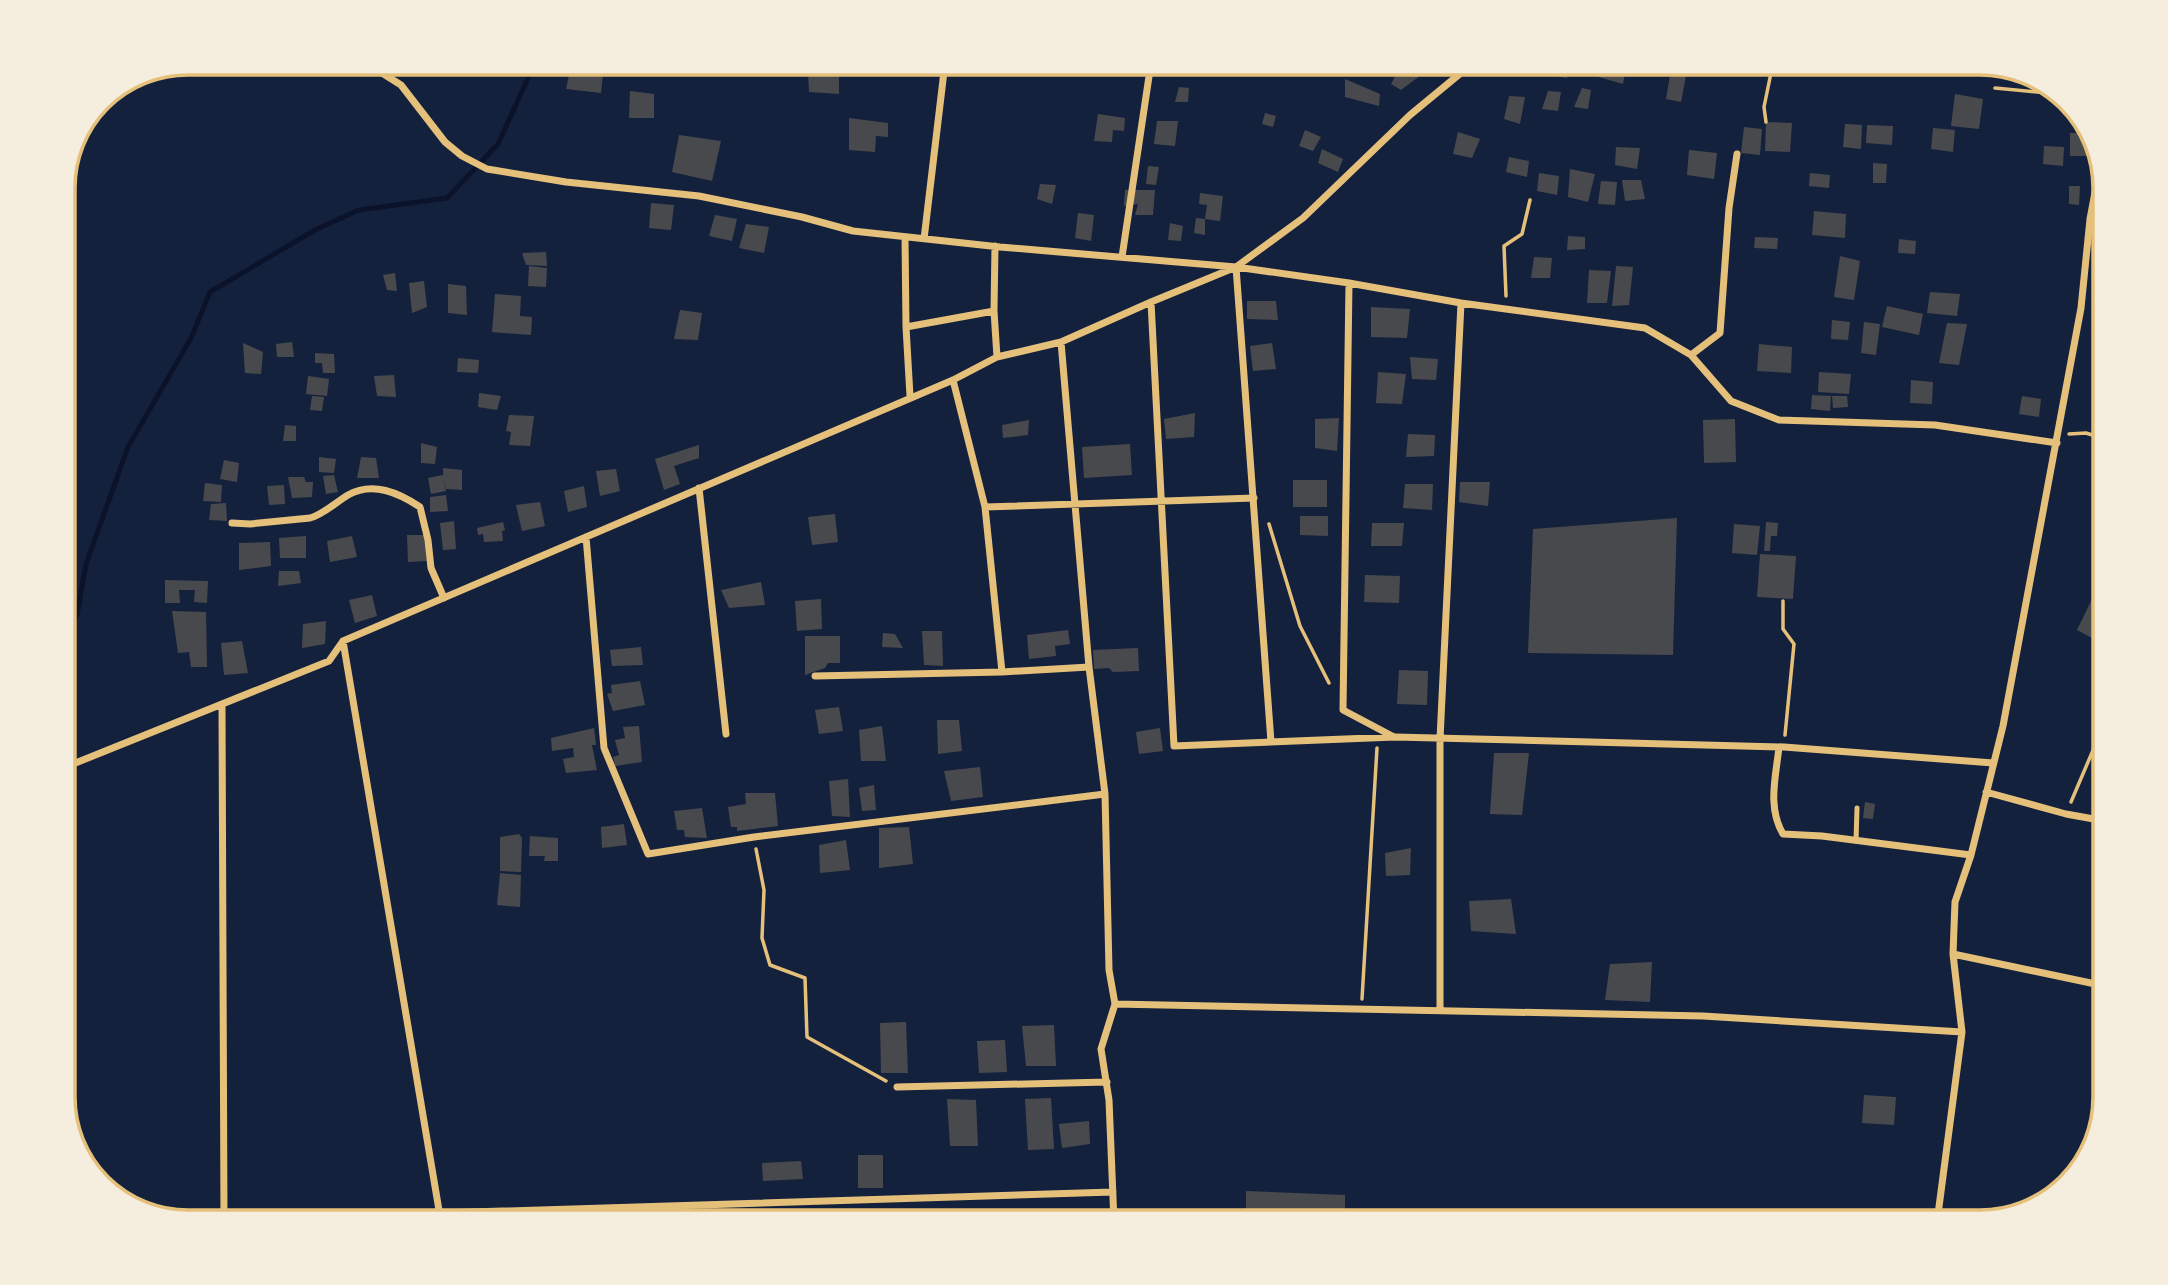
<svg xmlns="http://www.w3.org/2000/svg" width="2168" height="1285" viewBox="0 0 2168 1285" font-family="Georgia,serif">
  <rect width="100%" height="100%" fill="#14213d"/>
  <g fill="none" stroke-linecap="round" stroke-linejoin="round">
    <!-- stream -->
    <path stroke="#0b132b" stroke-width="5" d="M63,636L77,615L86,564L128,447L191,338L210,292L315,230L359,210L447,198L498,144L535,63"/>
  </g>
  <!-- building -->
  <path fill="#48494c" d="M598,63H617V71L596,73L603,74L601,93L566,89L570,70L596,73Z
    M1025,63H1042L1041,74L1025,72Z
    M1402,63L1421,75L1401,90L1391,84Z
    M1549,63H1570L1567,78L1546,74Z
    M1599,63H1627L1623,84L1595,76Z
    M1672,63L1688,65L1681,102L1666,99Z
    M1693,63H1713V72L1692,71Z
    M1736,63H1746L1745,76L1735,75Z
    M808,73L839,74V94L809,92Z
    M1345,79L1380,94L1379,106L1345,97Z
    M1179,87L1189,88L1188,102H1175Z
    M1582,88L1591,90L1588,109L1574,107Z
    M630,91L654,94V118H629Z
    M1548,91L1561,92L1558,111L1542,109Z
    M1955,94L1983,99L1979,129L1951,126Z
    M1509,96L1525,97L1520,124L1504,119Z
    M1265,113L1276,116L1273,127L1262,124Z
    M1098,114L1125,118L1124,131L1113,130L1112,142L1094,141Z
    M849,118L888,123V137L876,136L875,152L849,150Z
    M1157,121H1178L1175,146L1154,144Z
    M1766,122L1792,123L1790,152L1765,151Z
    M1845,124L1862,125L1861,149L1843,147Z
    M1867,125L1893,126L1892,145L1866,143Z
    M1744,127L1762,129L1760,155L1741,153Z
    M1933,128L1955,130L1953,152L1931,149Z
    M1305,130L1321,137L1313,151L1299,146Z
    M1458,132L1480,139L1472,158L1453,154Z
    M2070,133H2089L2095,156H2070Z
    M679,135L721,141L712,181L672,172Z
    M2044,146L2064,147L2063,166L2043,164Z
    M1616,147L1640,148L1637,169L1615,165Z
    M1322,149L1343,159L1338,172L1318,163Z
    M1689,150L1717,153L1714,179L1687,175Z
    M1509,157L1529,161L1527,177L1506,172Z
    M1873,163L1887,164L1886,183H1873Z
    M1148,166L1159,167L1156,185L1146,184Z
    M1570,169L1595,174L1588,202L1568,197Z
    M1539,173L1559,176L1557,195L1537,191Z
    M1810,173L1830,175L1829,188L1809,186Z
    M1622,180H1641L1645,199L1625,201Z
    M1601,181L1617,182L1615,205L1598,204Z
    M1040,184L1056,185L1052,204L1037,199Z
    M2069,186H2080L2079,205L2069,204Z
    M1125,190H1155L1153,215H1135L1138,204L1124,206Z
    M1200,193L1223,196L1220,221L1205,219L1207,205L1199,204Z
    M651,203L674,205L671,230L649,228Z
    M1814,211L1846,214L1845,238L1812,235Z
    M1078,213L1094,215L1091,241L1075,238Z
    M715,215L737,219L732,241L709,236Z
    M1196,218L1205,219V235L1194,233Z
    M1170,223L1183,226L1181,241L1168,240Z
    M746,224L769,227L764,253L739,248Z
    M1568,236L1585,237V249L1567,250Z
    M1755,237L1778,238L1777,249L1754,248Z
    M1899,239L1916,241L1915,254L1898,253Z
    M546,252L547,266L526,265L522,253Z
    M1840,256L1860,261L1854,300L1834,297Z
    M1534,257L1552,258L1550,278H1531Z
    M529,266L547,268L546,287L528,286Z
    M1616,266L1633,267L1629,305L1612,306Z
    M1589,270L1611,271L1607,303H1587Z
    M395,273L397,291L387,290L383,275Z
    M424,281L427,307L412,313L409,283Z
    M448,284L466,286L467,315L448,313Z
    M1930,292L1960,294L1957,316L1927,313Z
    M495,294L521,296L520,316L532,317L531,335L492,332Z
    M1247,301H1276L1278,320L1247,319Z
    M1887,306L1923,314L1919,335L1882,327Z
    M1371,307L1410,309L1407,338L1371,337Z
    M680,310L702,313L698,340L674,339Z
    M1832,320L1850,322L1848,340L1831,339Z
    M1864,322L1880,324L1876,355L1861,353Z
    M1947,323L1967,324L1959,365L1939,363Z
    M292,342L294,357H277L276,344Z
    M243,343L263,352L261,374L245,373Z
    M1272,343L1276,369L1253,371L1250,346Z
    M1759,344L1792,347L1791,373L1757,371Z
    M315,353L334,354L335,373H323L322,363H315Z
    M1410,357L1438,359L1436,380L1412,379Z
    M458,358L479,360L478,373L457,372Z
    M1378,372L1406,374L1402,404L1376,403Z
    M1819,372L1851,374L1849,394L1818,392Z
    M394,375L396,397L377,396L374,376Z
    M308,376L329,379L327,396L306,394Z
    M1911,380L1933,382L1932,404L1910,403Z
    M479,393L501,396L497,410L478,407Z
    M1812,395L1831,396L1830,411L1811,409Z
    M312,396L324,397L322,411L310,410Z
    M1832,396H1847L1848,407L1833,408Z
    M2022,396L2041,399L2039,417L2019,414Z
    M1195,413L1194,437L1166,439L1164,419Z
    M509,415L534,416L530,446L509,445L511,432L506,431Z
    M1339,418L1337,451L1315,448V419Z
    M1735,419L1736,462L1704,463L1703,420Z
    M1029,420L1028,435L1003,438L1002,425Z
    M285,425L296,426V441H283Z
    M1408,434L1435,435L1434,456L1406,457Z
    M421,443L437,447L435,464L421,463Z
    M1130,444L1132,475L1084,478L1082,447Z
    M699,445V458L674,466L680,484L664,490L655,459Z
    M319,457L336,459L334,473L319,472Z
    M361,457L376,458L379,478H357Z
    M224,460L239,463L237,482L220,479Z
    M443,468L462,470V490L446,489L443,478L446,491L431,494L428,478L443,475Z
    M616,469L620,491L600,496L596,471Z
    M334,475L338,492L326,494L323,476Z
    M288,477H304L306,482H313L312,497L292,498Z
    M1293,480H1327V507H1293Z
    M1460,482H1490L1488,506L1459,502Z
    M205,483L222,485L221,502L203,501Z
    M1405,484H1433L1432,510L1403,508Z
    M284,485L285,504L269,505L267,486Z
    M584,486L587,507L568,512L564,491Z
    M446,495L448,511L430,512V497Z
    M540,502L545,526L522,531L516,505Z
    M226,503L227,521L209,520L211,504Z
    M835,514L838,542L812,545L808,517Z
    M1300,516H1328V536L1300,535Z
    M1677,518L1673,655L1528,653L1533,529Z
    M454,521L456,549L443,550L440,523Z
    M503,522L505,530L502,531L503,541L484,542L483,534L478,535L477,528Z
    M1766,522L1778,523L1777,536H1771L1770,551H1764Z
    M1372,523H1404L1402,546H1371Z
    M1734,524L1760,526L1757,555L1732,553Z
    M407,535H425L427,561L408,562Z
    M306,536V558H280L279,538Z
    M352,536L357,557L330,562L327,541Z
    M270,542L271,566L239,570V543Z
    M1760,554L1796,556L1793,599L1757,597Z
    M279,571H299L301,583L278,586Z
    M1365,575L1400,576L1399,603L1364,602Z
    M165,580L208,581L207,603L194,602L195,590H179L180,603H165Z
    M761,582L765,605L729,608L721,590Z
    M372,595L377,616L355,623L349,600Z
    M2093,597L2105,604V645L2077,630Z
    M821,599L822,629L797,631L795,601Z
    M172,611L206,612L207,667H191L189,652L178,653Z
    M326,621L325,644L302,648L303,624Z
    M1068,630L1070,644L1055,646L1056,656L1029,659L1027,635Z
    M922,631H942L943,666L924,665Z
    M883,633L895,634L903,648L882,647Z
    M805,636H840V663H828L825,668L805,675Z
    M242,641L248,673L224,675L221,643Z
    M641,647L643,665L612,666L610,650Z
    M1138,648L1139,671L1113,672L1109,668L1094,669L1093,650Z
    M1399,670L1428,671L1427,705L1397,704Z
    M640,681L645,705L613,711L607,694L612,693L611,685Z
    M839,707L843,731L819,734L815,710Z
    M937,720H959L962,751L938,754Z
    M639,726L642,762L615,766L613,757L619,755L615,740L625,738L623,727Z
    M882,726L886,761H861L859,730Z
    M594,728L596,745H592L597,770L566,773L563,759L574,757L573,748L552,751L551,738Z
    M1160,728L1163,751L1139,754L1136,732Z
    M1494,753H1529L1522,815L1490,814Z
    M980,767L983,797L951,801L944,771Z
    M848,779L850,817L832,816L829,781Z
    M874,785L876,810L862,811L859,788Z
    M745,793H775L778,826L737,831V827H731L728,807L746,804Z
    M1865,802L1875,804L1873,819L1863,818Z
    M702,808L707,838L685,837L684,830H677L674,811Z
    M624,824L627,845L602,848L601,827Z
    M909,827L913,864L879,868V828Z
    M519,834L522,838L521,872L500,871V837Z
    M530,836L558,838V861H544L545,856H529Z
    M846,840L850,870L820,873L819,845Z
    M1411,848L1410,875L1386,876L1385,853Z
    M500,873L521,875L520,907L497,905Z
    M1511,899L1516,934L1471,931L1469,901Z
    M1652,962L1650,1002L1605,1000L1610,964Z
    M906,1022L908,1073H881L880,1023Z
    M1054,1025L1056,1066H1026L1022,1026Z
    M1005,1040L1007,1072L979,1073L977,1041Z
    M1864,1095L1896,1097L1894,1125L1862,1123Z
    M1051,1098L1054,1149L1028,1150L1025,1099Z
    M947,1099L976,1100L978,1146H950Z
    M1089,1121L1090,1144L1062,1148L1059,1124Z
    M858,1155H883V1188H858Z
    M801,1161L803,1179L763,1181L762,1163Z
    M1246,1191L1345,1195V1218L1246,1215Z
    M654,1208L685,1211V1222H655Z
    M1076,1211V1222H1051V1212Z"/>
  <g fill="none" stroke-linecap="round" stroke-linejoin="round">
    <!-- path -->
    <path stroke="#e5c07b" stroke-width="3.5" d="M1995,88L2057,94
      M1766,122L1764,107L1773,63
      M1506,296L1504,246L1522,234L1530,200
      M2069,434L2086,433L2105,439
      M1269,524L1300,626L1329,683
      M1783,601V629L1794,644L1785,735
      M2071,802L2105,722
      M756,849L764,890L762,938L770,965L805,978L807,1037L886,1081
      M1362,999L1377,748"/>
    <!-- service -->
    <path stroke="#e5c07b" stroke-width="5" d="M1856,841L1857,808"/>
    <!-- minor -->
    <path stroke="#e5c07b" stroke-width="7" d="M366,63L401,85L445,142L462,156L487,169L566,182L699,196L802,217L853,231L1000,247L1236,267L1349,283L1461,303L1645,328L1691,355L1731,401L1779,420L1935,425L2057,443
      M905,237L906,327L910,396
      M924,239L945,63
      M995,246L994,311L997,357
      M1122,257L1151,63
      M1236,267L1271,742
      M1349,283L1343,710L1394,737
      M1151,302L1174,746L1395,737L1784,747L1993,763
      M906,327L994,311
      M1061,342L1089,667L1105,794L1109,970L1115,1004L1101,1049L1109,1100L1114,1222
      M1691,355L1720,333L1729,208L1737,154
      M953,380L985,507L1002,672
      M699,488L726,734
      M985,507L1254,498
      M232,523L250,524L310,518C324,514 335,503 348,495C373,481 399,493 420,507L428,540L431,568L444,598
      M586,537L604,748L648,854L754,837L1105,794
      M343,641L441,1222
      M815,676L1002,672L1089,667
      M222,706L224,1222
      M1779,747C1776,776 1767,807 1783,834L1822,836L1971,855
      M63,768L329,661L343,641L953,380L997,357L1061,342L1151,302L1236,267L1303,218L1410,115L1473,63
      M1986,792L2066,814L2105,821
      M1953,954L2105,986
      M1115,1004L1703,1016L1962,1032
      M1440,1010V739L1461,303
      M897,1087L1107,1082
      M440,1213L1113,1192
      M1937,1222L1962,1032L1953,954L1955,902L1971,855L2003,726L2081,308L2090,219L2100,166"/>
  </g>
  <!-- crop -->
  <path d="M0 0H2168V1285H0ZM188 75H1980A113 113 0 0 1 2093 188V1097A113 113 0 0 1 1980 1210H188A113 113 0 0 1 75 1097V188A113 113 0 0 1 188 75Z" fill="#f5edde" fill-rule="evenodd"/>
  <path fill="none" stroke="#e5c07b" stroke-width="3.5" d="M188 75H1980A113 113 0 0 1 2093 188V1097A113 113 0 0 1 1980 1210H188A113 113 0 0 1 75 1097V188A113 113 0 0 1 188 75Z"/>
</svg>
